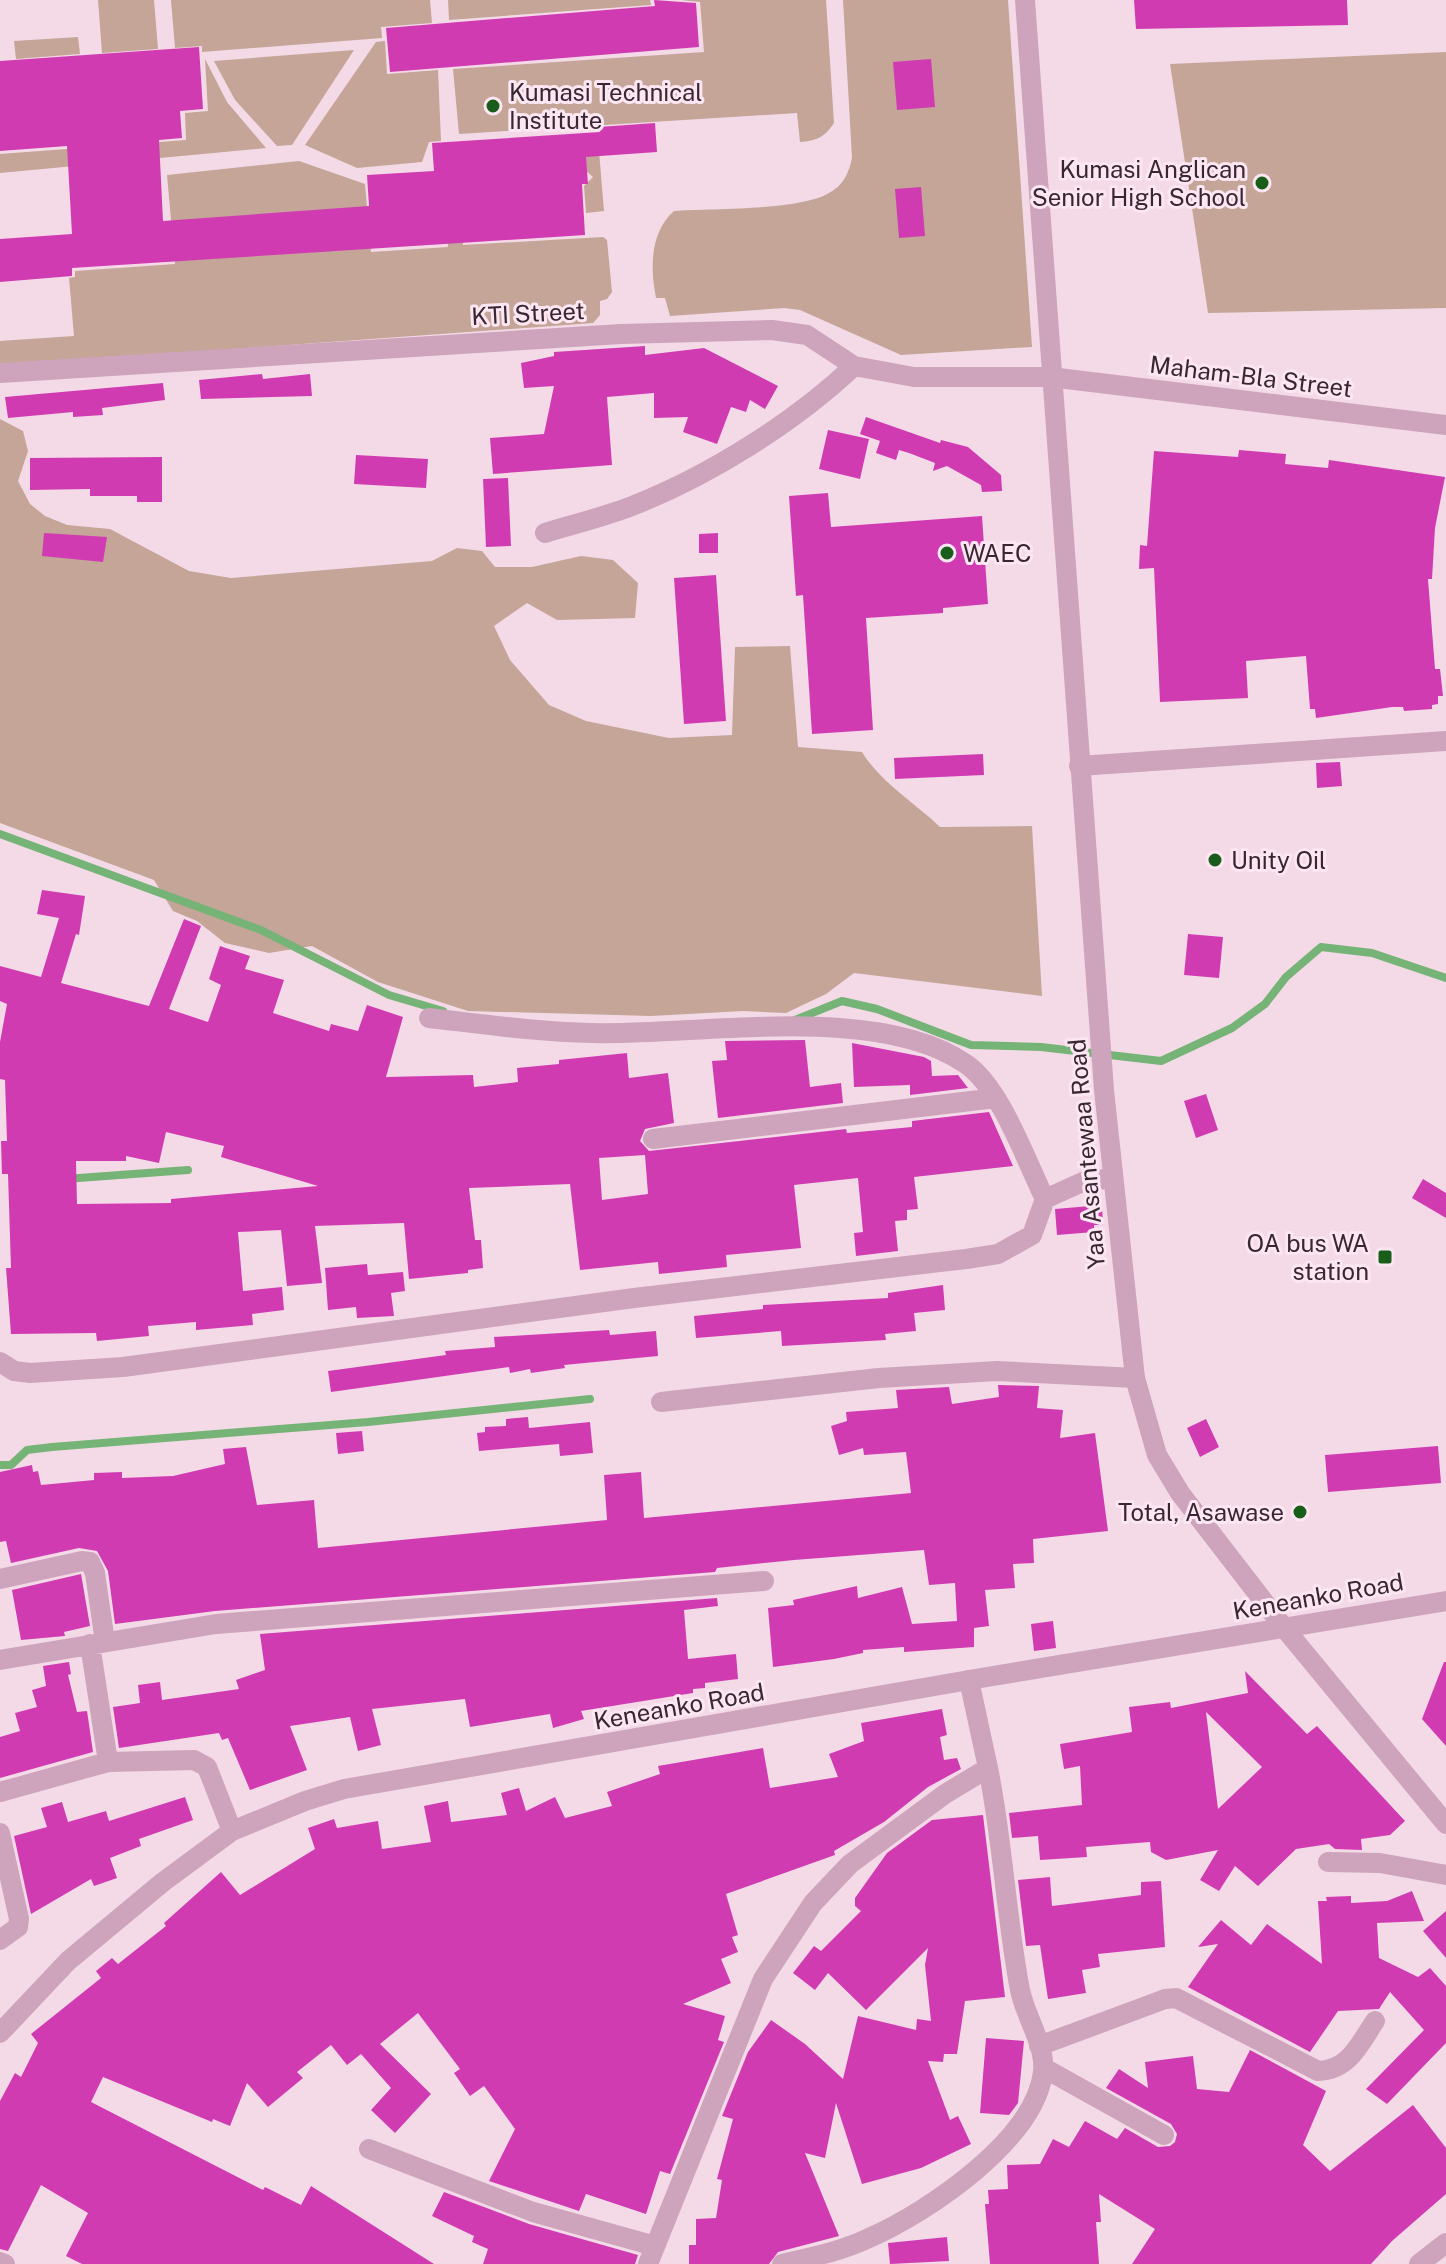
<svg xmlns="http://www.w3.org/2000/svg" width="1446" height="2264" viewBox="0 0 1446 2264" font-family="'Public Sans',sans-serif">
  <rect width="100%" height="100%" fill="#f4dae7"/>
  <!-- green -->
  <path fill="#c4a598" d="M98,0H154L158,49L102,53Z
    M171,0H430L432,23L381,27L382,38L202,52V46L175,48Z
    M448,0H650L651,5L449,20Z
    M681,0H826L834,123C825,137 816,141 800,142L797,113L459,134L453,69L704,52L700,2Z
    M843,0H1008L1032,347L901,355L800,310L784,308L670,316L665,298H656C650,268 650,232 674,211C712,208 798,211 829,193C843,186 849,173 852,158Z
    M78,37L80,54L16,59L14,41Z
    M385,41L387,74L438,70L441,141L429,142L422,162L357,168L305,145L376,42Z
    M354,50L292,145L277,146L235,100L214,61Z
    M1446,52V308L1208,313L1170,64Z
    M205,59L227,102L266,148L0,173V154L186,140L185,113L208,111Z
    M598,139L604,211L586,213L584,186L593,177L583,168L580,141Z
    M299,161L365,184L371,252L448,247L446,222L461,220L463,245L603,237L607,240L612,292L607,299L600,301V315L593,323L0,366V341L74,336L69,278L75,277V271L175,264L167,175Z
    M0,419L23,431L28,451L18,481L30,504L45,516L67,525L110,529L189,571L231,578L432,561L457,548L482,551L495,567H532L581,556L613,560L638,583L635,618L557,620L527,603L494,626L510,660L549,705L586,721L669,738L732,735L735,647L790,646L798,747L862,752C881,783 913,801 940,827L1032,826L1042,996L854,973L826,994L786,1013L743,1011L651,1016L468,1011L378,982L312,946L269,953L225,943L197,921L173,911L154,880L0,823Z"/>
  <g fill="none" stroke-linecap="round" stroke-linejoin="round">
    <!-- stream -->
    <path stroke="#76b376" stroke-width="8" d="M0,834L261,930L389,995L443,1011
      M795,1020L842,1001L877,1009L971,1045L1041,1047L1161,1061L1232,1028L1265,1004L1286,977L1321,947L1372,953L1446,978
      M65,1179L188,1170
      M0,1465H11L27,1450L52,1447L368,1422L590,1399"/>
  </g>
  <!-- building -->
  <path fill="#d13bb2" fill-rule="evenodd" d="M654,0L696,3L699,47L390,72L386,28L655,6Z
    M1134,0H1347L1348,25L1136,29Z
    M199,47L203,109L180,111L182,138L159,140L163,221L369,206L367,175L434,171L432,143L600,132L599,127L655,123L657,152L586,157L588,184H582L585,235L72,268V276L0,282V239L72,234L67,146L0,151V61Z
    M931,59L935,107L897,110L893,62Z
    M921,187L925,236L899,238L895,189Z
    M645,346V355L704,348L778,386L765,409L750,400L746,412L731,407L717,444L683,432L688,417L654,418V393L607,397L612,465L493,474L490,438L544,434L554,386L524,388L521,363L554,356V352Z
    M262,374L263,379L310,374L312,396L201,399L199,380Z
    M163,383L165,400L102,408L103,415L73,417V412L8,418L5,397Z
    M866,417L940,443L941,440L968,447L1001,475L1002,491L982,492L981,485L947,466L933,471L935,463L909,453L899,450L896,460L876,453L880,441L860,434Z
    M828,430L869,439L860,479L819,469Z
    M1239,450L1286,454L1285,464L1328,468L1329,460L1445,477L1435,528L1432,579H1428L1435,669H1440L1443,696H1438V704L1432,705V709L1404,711L1403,707H1392L1316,718L1315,709H1310L1306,656L1246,661L1248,698L1160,702L1154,568L1139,569L1140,545L1147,546L1154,451L1238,457Z
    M356,455L428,459L426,488L354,484Z
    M162,457V502H137V496H90V489L30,490V458Z
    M508,478L511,546L486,547L483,479Z
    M828,493L831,527L982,516L988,604L943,608V613L866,618L873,730L812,734L803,595L796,596L789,496Z
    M44,533L107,537L103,562L42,556Z
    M718,533V553H699V534Z
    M716,575L726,721L684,724L674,578Z
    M983,754L984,775L895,779L894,758Z
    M1340,762L1342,786L1317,788L1316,763Z
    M42,890L85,896L79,935L76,934L61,983L149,1006L184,919L201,926L169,1009L208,1022L221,985L209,979L220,946L250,956L245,969L284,980L273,1013L329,1031L331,1024L358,1031L367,1005L403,1017L386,1077L473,1075L474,1087L518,1082L517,1068L559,1064V1060L627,1053L629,1078L668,1073L674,1123L645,1129L640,1141L649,1151L846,1129L847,1133L912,1127V1121L989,1112L1013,1166L914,1177L918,1209L907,1210V1220L895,1221L898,1251L856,1256L854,1233L863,1232L858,1178L794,1185L801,1248L726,1255L727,1267L659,1274L658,1262L580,1270L570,1184L469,1188L475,1240H481L483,1268L468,1270V1273L409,1279L404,1223L315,1226L322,1283L287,1286L281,1230L238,1232L243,1291L282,1287L284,1310L252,1314L253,1325L196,1330V1322L148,1326L149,1336L97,1341L96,1333L11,1334L6,1268H11L8,1174H2L1,1141H7L5,1080L0,1079V1042L7,1004L0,1001V966L41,977L59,918L37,914ZM166,1132L224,1146L221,1157L318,1186L171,1199V1203L77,1204L76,1161H126V1156L159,1163ZM645,1155L648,1194L602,1200L599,1158Z
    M1188,934L1223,937L1219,978L1184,975Z
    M805,1040L810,1087L841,1083L843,1103L718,1118L712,1061L727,1060L725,1041Z
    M852,1043L924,1057L931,1061L932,1076L958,1075L968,1088L910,1095V1085L854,1087Z
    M1206,1094L1218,1130L1196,1138L1184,1101Z
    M1423,1179L1446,1193V1218L1412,1198Z
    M1102,1205L1103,1225H1094V1232L1057,1235L1055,1209Z
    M367,1264L368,1275L403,1272L405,1291L391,1293L394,1316L357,1318L356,1307L328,1310L325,1268Z
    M943,1285L945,1310L914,1313L916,1331L885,1334L886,1340L782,1346L781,1331L696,1338L694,1316L763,1309V1305L888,1298V1293Z
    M609,1330L610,1335L656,1331L658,1356L564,1365L565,1368L531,1373L530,1369L510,1373L509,1367L331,1392L328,1371L446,1355L445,1351L495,1347L494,1337Z
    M998,1385L1039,1386L1037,1408L1063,1410L1060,1438L1095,1433L1108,1531L1033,1539L1034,1563L1013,1564L1015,1588L985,1590L989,1626L974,1628V1647L904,1652V1647L863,1650V1653L834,1659L773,1667L768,1608L794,1605L793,1600L857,1586L858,1598L902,1587L912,1624L957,1621L955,1583L929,1585L924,1550L794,1560L717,1568L715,1572L215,1611L115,1624L108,1571L97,1551L79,1548L11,1563L6,1541L0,1542V1472L32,1465L33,1472L38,1471L41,1485L94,1480V1473L122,1472V1478L173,1476L225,1464L223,1449L246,1447L257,1505L314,1500L318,1548L607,1520L604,1475L641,1472L644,1518L911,1493L906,1452L864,1455L863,1448L839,1455L831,1426L847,1421L846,1412L898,1408L896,1390L949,1387L952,1404L999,1397Z
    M528,1417L529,1428L590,1422L593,1453L560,1456L559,1444L479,1451L477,1433L485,1432V1427L506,1426V1419Z
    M1206,1419L1219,1447L1200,1457L1187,1428Z
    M362,1431L364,1451L338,1454L336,1433Z
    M1438,1446L1441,1483L1328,1492L1325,1455Z
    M81,1574L90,1626L64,1632L65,1636L21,1640L12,1590Z
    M717,1598L718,1606L684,1610L688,1659L736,1654L738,1679L705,1683V1688L693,1689V1693L581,1711L584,1719L553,1728L550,1714L470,1727L465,1699L372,1709L381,1745L358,1751L350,1717L290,1726L307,1770L250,1790L228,1738L222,1740L219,1733L119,1748L113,1707L140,1703L138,1685L160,1682L162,1700L239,1689L236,1680L265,1670L260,1634Z
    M1053,1621L1056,1648L1034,1651L1031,1624Z
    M69,1662L71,1674L68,1675L77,1712L87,1711L93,1752L0,1778V1737L20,1731L15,1713L37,1707L32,1690L46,1686L43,1666Z
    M1444,1662H1446V1746L1422,1719Z
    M1245,1671L1307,1734L1317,1726L1405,1821L1390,1835L1361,1839L1362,1850L1335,1849L1329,1844L1296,1849L1258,1886L1235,1866L1219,1891L1200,1880L1218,1850L1166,1860L1151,1852L1150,1842L1086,1847L1087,1857L1040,1860L1038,1836L1012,1838L1009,1813L1082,1805L1080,1766L1064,1769L1060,1744L1132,1732L1129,1707L1170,1702L1171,1708L1248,1693ZM1206,1712L1262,1767L1218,1809Z
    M942,1709L947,1735L940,1737L944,1760L957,1758L961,1769L928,1787L884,1822L834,1851L835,1855L726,1894L738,1935L732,1937L738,1952L721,1959L731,1983L683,2004L725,2016L718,2040L724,2042L670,2174L660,2171L646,2214L586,2194L579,2211L489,2181L515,2129L484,2086L470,2096L454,2073L460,2069L418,2013L380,2044L431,2094L395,2133L371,2110L391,2088L361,2054L347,2065L331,2045L297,2072L303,2078L268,2107L247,2083L230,2126L213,2119L212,2122L103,2077L91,2102L263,2190L265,2187L301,2205L311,2186L434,2264H82L66,2256L88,2213L41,2185L8,2251L0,2249V2101L15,2073L21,2077L38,2043L31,2034L101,1978L96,1971L112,1958L118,1964L166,1926L164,1923L221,1872L240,1895L315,1849L308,1828L334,1819L337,1828L378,1821L382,1849L431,1842L424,1806L448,1801L451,1822L507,1815L501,1793L519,1788L526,1811L555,1797L565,1818L612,1806L607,1792L660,1774L658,1766L763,1748L770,1788L838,1777L829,1754L864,1741L861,1723Z
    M185,1797L193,1820L139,1839L141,1846L110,1858L117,1878L94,1886L91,1879L31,1914L14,1836L47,1827L41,1808L62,1802L68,1822L106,1811L109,1821Z
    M983,1815L1005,1997L965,2001L957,2054H944L943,2062L928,2061L950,2120L958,2116L971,2144L921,2168L862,2184L836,2103L825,2158L805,2153L839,2236L778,2252L769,2264H689V2245H696V2219L716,2218L722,2180L717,2179L733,2119L722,2116L748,2052L771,2020L805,2044L843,2079L858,2016L916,2030L917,2019L931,2021L925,1965L928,1948L866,2010L828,1973L815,1990L793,1973L814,1946L821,1951L861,1911L855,1906V1898L887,1853L932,1820Z
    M1050,1877L1052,1906L1141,1895V1882L1161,1881L1165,1947L1098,1954L1100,1967L1082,1970L1086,1993L1048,1999L1040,1945L1026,1946L1018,1880Z
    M1412,1891L1424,1921L1377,1923L1379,1958L1418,1977L1430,1968L1446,1986V2043L1387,2104L1366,2089L1424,2030L1390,1992L1379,2009L1338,2011L1310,2052L1188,1987L1218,1944L1198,1947L1221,1920L1251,1945L1267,1924L1322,1964L1318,1901H1327L1326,1897L1351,1896V1903L1387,1901Z
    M1446,1911V1958L1423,1931Z
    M986,2038L1024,2041L1018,2103L1009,2115L980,2113Z
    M1250,2050L1326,2091L1303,2145L1330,2171L1413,2105L1446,2148V2194L1392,2241L1371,2264H1132L1155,2229L1099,2194L1101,2222H1096L1099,2264H990L985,2204H989L988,2190L1008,2189L1007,2165L1040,2164L1053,2139L1069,2147L1085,2121L1117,2139L1125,2128L1158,2147L1170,2146L1175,2142L1177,2134L1171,2124L1106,2088L1119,2069L1148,2088L1145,2062L1193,2056L1197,2089L1229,2092Z
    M444,2192L529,2224L638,2255L635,2264H483L488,2249L472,2242L474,2236L432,2216Z
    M947,2237L949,2261L890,2264L888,2243Z"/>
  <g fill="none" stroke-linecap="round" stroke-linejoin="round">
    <!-- minor -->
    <path stroke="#cda4bc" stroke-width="20" d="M0,373L621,334L772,330L807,335L854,366L914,377H1050L1446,425
      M545,533C574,524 604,517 632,506C709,476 795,422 854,366
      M1079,766L1446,741
      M429,1018C482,1024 538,1032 592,1033C698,1036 877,1002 966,1064C1001,1088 1026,1161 1045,1199
      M653,1139L996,1098
      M0,1362L14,1371L30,1373L123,1367L634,1298L966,1259L998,1254L1032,1235L1045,1199L1087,1180L1113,1179
      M661,1402L879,1378L997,1371L1135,1378
      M0,1579L82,1561L90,1562L95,1573L105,1642
      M90,1644L108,1762
      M0,1660L216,1624L764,1581
      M0,1792L108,1762L194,1760L207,1767L232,1831
      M0,1833L19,1919L18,1927L0,1940
      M1328,1862L1380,1863L1446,1875
      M1039,2046L1165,1999L1176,1998L1318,2071C1349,2070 1359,2045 1375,2021
      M1044,2068L1164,2135
      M369,2149L533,2212L655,2246
      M0,2262L5,2264
      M648,2264L763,1979L813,1903L850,1864L945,1794L988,1768L969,1680
      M782,2264C812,2257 842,2251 869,2238C928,2212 1035,2140 1043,2072C1046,2046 1025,2016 1020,1990C1006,1917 1003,1841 988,1768
      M1419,2264L1446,2243"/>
    <!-- tertiary -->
    <path stroke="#cda4bc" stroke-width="20" d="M1025,0L1104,1090L1135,1378L1157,1455L1180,1493L1285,1629L1446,1824
      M0,2033L68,1961L163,1882L232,1831L305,1801L344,1789L969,1680L1446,1601"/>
  </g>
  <!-- markers -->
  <g fill="#185d1a" stroke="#fbe6f1" stroke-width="3">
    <circle cx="493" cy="106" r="8"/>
    <circle cx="1262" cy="183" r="8"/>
    <circle cx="947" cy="553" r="8"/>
    <circle cx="1215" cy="860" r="8"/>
    <rect x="1377" y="1249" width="16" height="16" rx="4"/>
    <circle cx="1300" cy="1512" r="8"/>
  </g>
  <g text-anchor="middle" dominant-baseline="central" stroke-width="6" stroke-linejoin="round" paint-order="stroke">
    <!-- poi labels -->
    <g font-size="24" fill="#382733" stroke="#fbe6f1" text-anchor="start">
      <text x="509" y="92">Kumasi Technical<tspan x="509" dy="28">Institute</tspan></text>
      <text x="1246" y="169" text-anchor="end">Kumasi Anglican<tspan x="1246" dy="28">Senior High School</tspan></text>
      <text x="963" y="553">WAEC</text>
      <text x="1231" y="860">Unity Oil</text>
      <text x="1369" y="1243" text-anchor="end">OA bus WA<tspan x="1369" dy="28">station</tspan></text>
      <text x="1284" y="1512" text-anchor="end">Total, Asawase</text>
    </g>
    <!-- street labels -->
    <g font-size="24" fill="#382733" stroke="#fbe6f1">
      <text transform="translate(528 313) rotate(-3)">KTI Street</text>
      <text transform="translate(1251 376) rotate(7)">Maham-Bla Street</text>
      <text transform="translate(1086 1154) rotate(-95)">Yaa Asantewaa Road</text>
      <text transform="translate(1318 1596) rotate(-10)">Keneanko Road</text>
      <text transform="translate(679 1706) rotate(-10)">Keneanko Road</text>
    </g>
  </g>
</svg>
